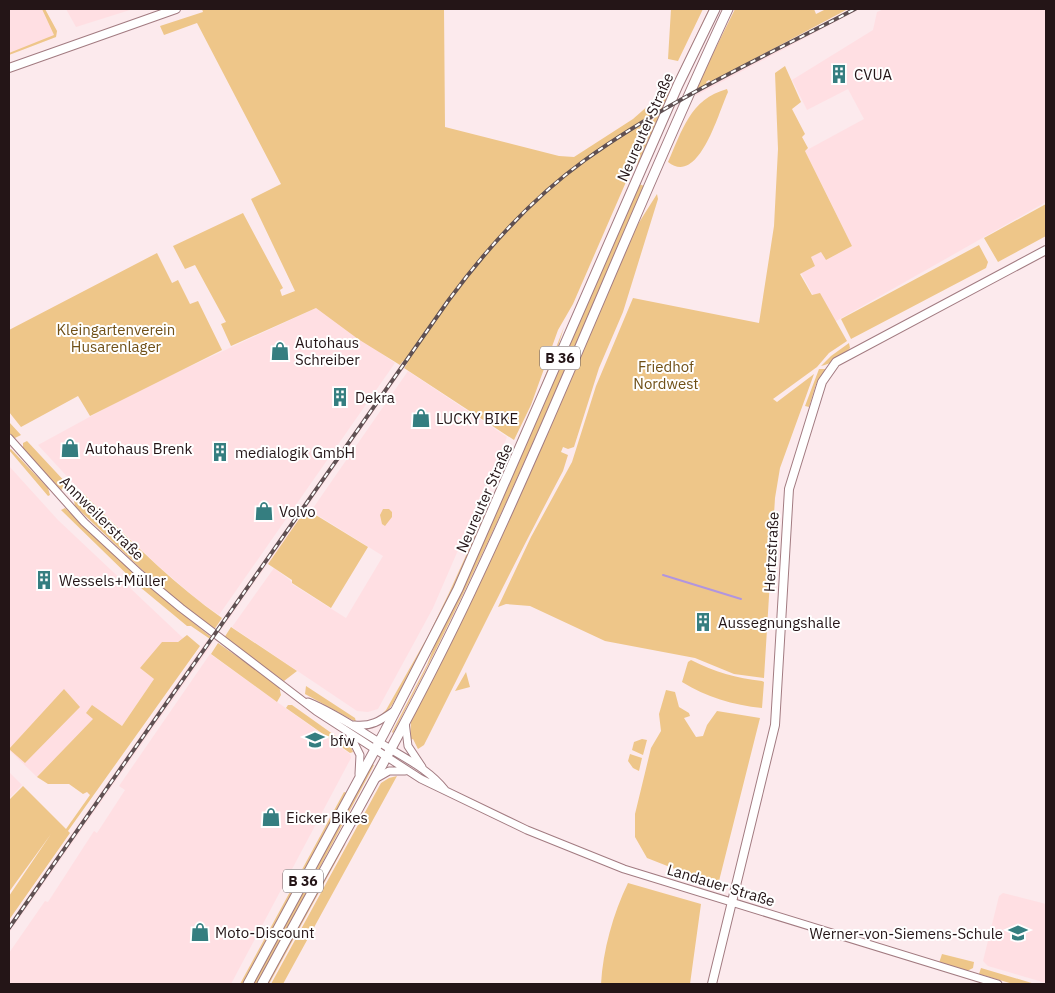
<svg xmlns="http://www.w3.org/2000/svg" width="1055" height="993" viewBox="0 0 1055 993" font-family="'IBM Plex Sans',sans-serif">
  <rect width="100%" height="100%" fill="#fceaed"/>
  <!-- built -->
  <path fill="#ffdfe3" d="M9,9H45L57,31L56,37L9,55Z
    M66,9H133L76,27Z
    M850,9H860L695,96L696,91Z
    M884,9H1046V202L829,325L801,273L815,266L811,257L821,252L826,260L852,246L805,151L864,119L848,89L807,110L792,80L873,30L877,12Z
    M316,308L395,363L219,615L199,601L156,564L74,484L38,445L139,390Z
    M403,361L407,364L222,629L218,626Z
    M408,371L507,437L433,608L378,709L368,712L357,711L232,627L274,568L291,581L292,584L346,618L383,556L311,511Z
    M9,466L58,520L183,638L140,668L154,679L122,726L94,719L37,777L9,750Z
    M207,640L212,644L9,933V924Z
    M210,654L350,754L351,758L231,984H9V953L45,901L48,902L94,831L97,833L125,790L119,786Z
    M9,772L22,785L9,799Z
    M1003,893L1046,904V983L988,966L983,961L999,896Z"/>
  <!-- green -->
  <path fill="#eec689" d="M42,9H45L57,31L56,37L9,55V53L54,35Z
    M202,9H444L445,127L559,156L574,157L633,119L650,104L653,107L652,119L641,137L639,152L573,304L558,330L531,405L514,440L404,368L407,364L403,361L400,365L358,339L316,308L231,346L221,324L226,322L195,265L185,269L173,246L243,213L283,288L280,290L282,296L295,291L251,199L281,184L197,23L164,35L160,26L203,12Z
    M671,9H703L678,61L668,59Z
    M709,9H711L664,109L655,113L669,92Z
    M735,9H814L816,14L826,9H848L711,82L709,80L706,82L707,84L694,92Z
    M785,66L801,102L792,109L805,134L802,137L808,148L805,151L852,246L826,260L821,252L811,257L815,266L800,274L812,295L820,293L847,341L829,353L817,367L773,399L777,402L814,374L780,468L775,498L764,678L734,674L695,658L605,641L530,606L506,604L498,607L531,537L572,462L596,386L633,298L759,323L774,226L778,149L775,73Z
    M727,89L728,92C719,111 699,187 668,162C682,131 690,99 727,89Z
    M662,113L634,177L644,137L655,117Z
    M639,184L644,186C565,371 487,556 393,733L392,732L427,665L437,639L485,538Z
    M657,194L658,199L623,312L599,368L574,447L568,449L563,447L561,452L568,455L563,471C515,561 470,654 424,745L418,749L413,739L410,740L411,719L633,232Z
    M1046,204V236L998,262L984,238Z
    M979,245L988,262L986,268L851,339L841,319Z
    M157,253L172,283L178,280L190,304L198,301L222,350L90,416L78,396L21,427L9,412V330Z
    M564,327L552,366L459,578L431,636L392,705L386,713L378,718L386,710L428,636L449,593L531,412Z
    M849,343L850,348C844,356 831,364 821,366L831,356Z
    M819,369H826L816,384L809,407L805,406Z
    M9,422L21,435L15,438L9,435Z
    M27,441L68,485L61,490L23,449V443Z
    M11,449L48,488L50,495L48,496L9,450Z
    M84,494C128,538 171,582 222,618L214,630L162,589L75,506L74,501Z
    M65,508L149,587L211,637L210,639L191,626H187L140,587L61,510Z
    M306,509L368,547L331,608L292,583V580L268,564Z
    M383,509H389L392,512V517L385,526L382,524L380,515Z
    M231,627L297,671L284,681L224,638Z
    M187,635L200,646L68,831L70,833L9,920V896L51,834L9,892V800L23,786L66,829L90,795L87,792L83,794L69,784H48L37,777L93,719L86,713L92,705L122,726L154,679L140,668L162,642H178Z
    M218,643L279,686L281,695L277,702L211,654Z
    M691,660C715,672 736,678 762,681L764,682L762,708C733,705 706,697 682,682L688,662Z
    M466,672L470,687L455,691Z
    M306,686L355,718L356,722L305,694Z
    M64,689L80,707L25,763L9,749Z
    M666,690L675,692L679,707L689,713L690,716L684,718L696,737L703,736L707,725L717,711L760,718L719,881L703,880L647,858L635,837V814L651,748L661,731L659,714Z
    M288,705H292L351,747L353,752L350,753L286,708Z
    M642,739L647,740L643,755L632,750L634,742Z
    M630,754L642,758L639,771L633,768L628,761Z
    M372,764L374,765L258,984H253Z
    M397,776L283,984H271L381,783L389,778Z
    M344,792L347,793L244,984H240Z
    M346,843L269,984H266L338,853Z
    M628,883L701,904L690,984H601C603,950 613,914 628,883Z
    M942,954L974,962L973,968L967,971L939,963Z
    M981,968L1035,984H1013L979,974Z"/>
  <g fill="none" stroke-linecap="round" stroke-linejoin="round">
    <!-- stream -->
    <path stroke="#b195df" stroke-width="2" d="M663,575L741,599"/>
    <!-- tertiary casing -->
    <g stroke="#a27b81" stroke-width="9">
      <path id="tertiary" d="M9,438L84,522L140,574L181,608L316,711L421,779L527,830L624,869L998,984
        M308,702C333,712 356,728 379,742C402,757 428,768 445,790
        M405,722L408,746L422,767
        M354,725C371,727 380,721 394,711
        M350,735L360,755L359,774
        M375,779L389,771H405"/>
    </g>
    <!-- secondary casing -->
    <g stroke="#a27b81" stroke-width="10">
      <path id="secondary" d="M9,68L176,9
        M712,984L775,725L789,489L822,382L836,362L1046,250"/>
    </g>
    <!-- primary casing -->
    <g stroke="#a27b81" stroke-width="11">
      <path id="primary" d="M248,984L384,733L458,589L678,85L715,9
        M262,984C332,854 408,725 471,591C562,399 638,201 728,9"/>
    </g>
    <!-- tertiary -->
    <use href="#tertiary" stroke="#fff" stroke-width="7"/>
    <!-- secondary -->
    <use href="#secondary" stroke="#fff" stroke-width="8"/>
    <!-- primary -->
    <use href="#primary" stroke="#fff" stroke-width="9"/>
    <!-- rail casing -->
    <g stroke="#5f5052" stroke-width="4">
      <path id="rail" d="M9,928L448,301C487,248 531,199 585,160C668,100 764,57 855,9"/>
    </g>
    <!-- rail -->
    <use href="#rail" stroke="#fff" stroke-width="2" stroke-dasharray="5.5" stroke-linecap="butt"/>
  </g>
  <!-- icons -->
  <defs>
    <g id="building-bare" transform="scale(1.5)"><path d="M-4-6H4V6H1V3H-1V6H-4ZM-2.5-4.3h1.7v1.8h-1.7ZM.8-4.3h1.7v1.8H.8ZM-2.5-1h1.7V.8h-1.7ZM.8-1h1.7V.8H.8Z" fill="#357e80" stroke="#fff" stroke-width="2.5" paint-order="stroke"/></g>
    <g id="shop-bare" transform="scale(1.5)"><path d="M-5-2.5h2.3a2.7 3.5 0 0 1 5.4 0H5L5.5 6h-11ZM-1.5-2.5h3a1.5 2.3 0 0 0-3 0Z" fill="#357e80" stroke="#fff" stroke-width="2.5" paint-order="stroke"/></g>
    <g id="university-bare" transform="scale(1.5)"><path d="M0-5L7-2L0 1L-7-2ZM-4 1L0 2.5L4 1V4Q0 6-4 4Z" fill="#357e80" stroke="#fff" stroke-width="2.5" paint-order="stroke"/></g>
    <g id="school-bare" transform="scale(1.5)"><path d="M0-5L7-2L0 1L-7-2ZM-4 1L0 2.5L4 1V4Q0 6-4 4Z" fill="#357e80" stroke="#fff" stroke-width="2.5" paint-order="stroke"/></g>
  </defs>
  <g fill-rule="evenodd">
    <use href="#building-bare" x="839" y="74"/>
    <use href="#shop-bare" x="280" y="351"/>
    <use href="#building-bare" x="340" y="397"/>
    <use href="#shop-bare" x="421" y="418"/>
    <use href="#shop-bare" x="70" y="448"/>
    <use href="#building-bare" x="220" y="452"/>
    <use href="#shop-bare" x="264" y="511"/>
    <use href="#building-bare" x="44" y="580"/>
    <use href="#building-bare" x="703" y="622"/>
    <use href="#university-bare" x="315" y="740"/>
    <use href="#shop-bare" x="271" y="817"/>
    <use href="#shop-bare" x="200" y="932"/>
    <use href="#school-bare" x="1018" y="933"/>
  </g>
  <g text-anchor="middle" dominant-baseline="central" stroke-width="4" stroke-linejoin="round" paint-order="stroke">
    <!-- shield labels -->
    <g fill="#fff" stroke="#665b5d" stroke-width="1">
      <rect x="540" y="346.5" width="40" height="23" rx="4"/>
      <rect x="283" y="869.5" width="40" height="23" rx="4"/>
    </g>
    <g font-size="14" font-weight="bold" fill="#241517">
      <text x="560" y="358">B 36</text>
      <text x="303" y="881">B 36</text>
    </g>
    <!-- poi labels -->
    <g font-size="15" fill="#241517" stroke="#fff" text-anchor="start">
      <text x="854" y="74">CVUA</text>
      <text x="295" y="342">Autohaus<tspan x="295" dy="17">Schreiber</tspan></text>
      <text x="355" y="397">Dekra</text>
      <text x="436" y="418">LUCKY BIKE</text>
      <text x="85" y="448">Autohaus Brenk</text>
      <text x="235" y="452">medialogik GmbH</text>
      <text x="279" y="511">Volvo</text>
      <text x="59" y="580">Wessels+Müller</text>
      <text x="718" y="622">Aussegnungshalle</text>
      <text x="330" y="740">bfw</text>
      <text x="286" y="817">Eicker Bikes</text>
      <text x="215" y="932">Moto-Discount</text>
      <text x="1003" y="933" text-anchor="end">Werner-von-Siemens-Schule</text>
    </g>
    <!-- street labels -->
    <g font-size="15" fill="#241517" stroke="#fff">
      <text transform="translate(645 127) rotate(-66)">Neureuter Straße</text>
      <text transform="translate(484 498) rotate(-66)">Neureuter Straße</text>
      <text transform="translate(102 518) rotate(45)">Annweilerstraße</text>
      <text transform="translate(771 552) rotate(-87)">Hertzstraße</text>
      <text transform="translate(721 885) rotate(17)">Landauer Straße</text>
    </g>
    <!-- park labels -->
    <g font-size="15" fill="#705017" stroke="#fff">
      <text x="116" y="329">Kleingartenverein<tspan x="116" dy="17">Husarenlager</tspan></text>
      <text x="666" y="366">Friedhof<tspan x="666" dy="17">Nordwest</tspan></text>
    </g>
  </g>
  <!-- border -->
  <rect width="1055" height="993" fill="none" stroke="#241517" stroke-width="20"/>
</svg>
